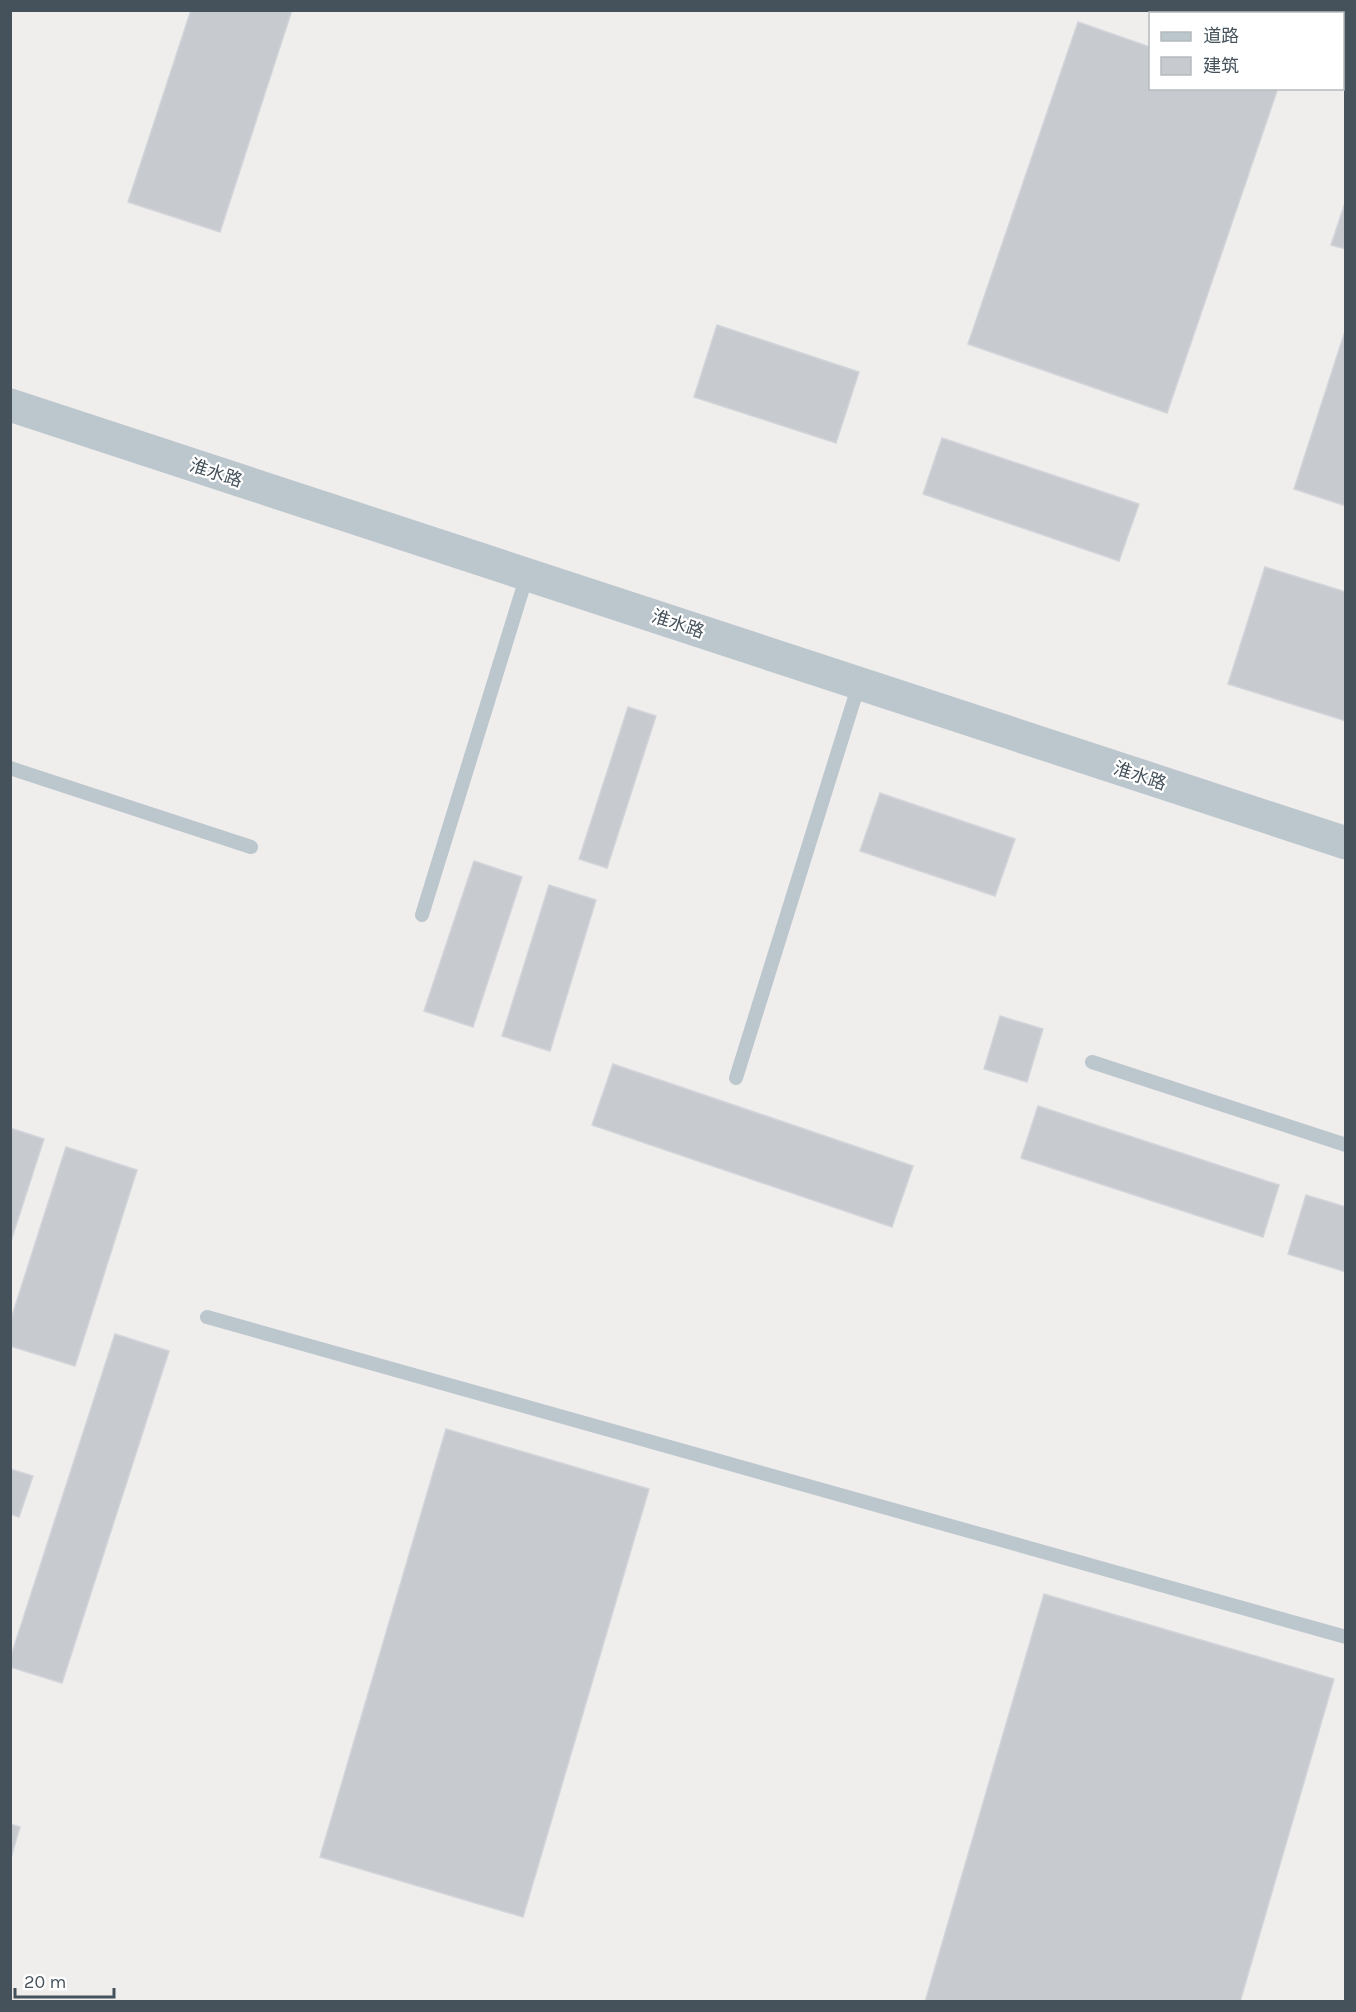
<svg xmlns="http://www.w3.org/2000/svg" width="1356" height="2012" viewBox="0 0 1356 2012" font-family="Karla,'Noto Sans SC',sans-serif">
  <rect width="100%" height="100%" fill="#f0eded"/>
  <!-- building -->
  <path fill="#c7cbd0" stroke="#d1d4d9" stroke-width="1.5" d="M191,10H292L220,232L128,202Z
    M1252,10H1295L1294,14H1262Z
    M1078,22L1150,47V88H1270L1277,91L1167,413L968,344Z
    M1346,200V249L1331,245Z
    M717,325L859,372L836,443L694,397Z
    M1346,328V506L1294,489Z
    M942,438L1139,504L1119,561L923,494Z
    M1265,567L1346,592V721L1228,684Z
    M628,707L656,716L607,868L579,859Z
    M880,793L1015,839L995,896L860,851Z
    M474,861L522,877L473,1027L424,1011Z
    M549,885L596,900L550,1051L502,1036Z
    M1000,1016L1043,1029L1027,1082L984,1069Z
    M613,1064L913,1166L892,1227L592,1125Z
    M1038,1106L1279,1185L1263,1237L1021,1158Z
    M10,1128L44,1139L10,1244Z
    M66,1147L137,1170L75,1366L10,1346V1322Z
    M1306,1195L1346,1207V1272L1288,1254Z
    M115,1334L169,1351L62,1683L10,1667V1659Z
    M446,1429L649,1489L523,1917L320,1857Z
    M10,1469L33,1476L19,1517L10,1514Z
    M1044,1594L1334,1679L1240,2002H925Z
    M10,1824L20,1827L10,1861Z"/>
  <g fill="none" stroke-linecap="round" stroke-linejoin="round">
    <!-- service -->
    <path stroke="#bbc6cd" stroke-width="14" d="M10,768L251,847
      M422,915L527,575
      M1092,1062L1346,1145
      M736,1078L859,684
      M207,1317L1346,1637"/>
    <!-- tertiary -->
    <path stroke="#bbc6cd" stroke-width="33" d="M10,405L1346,843"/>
  </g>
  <g text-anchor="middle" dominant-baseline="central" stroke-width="4.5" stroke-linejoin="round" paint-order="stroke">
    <!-- street labels -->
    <g font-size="18" fill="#45525b" stroke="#fff">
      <text transform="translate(216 473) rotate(18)">淮水路</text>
      <text transform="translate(678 624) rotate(18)">淮水路</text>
      <text transform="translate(1140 776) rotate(18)">淮水路</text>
    </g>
  </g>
  <!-- border -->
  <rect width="1356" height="2012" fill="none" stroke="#45525b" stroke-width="24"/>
  <!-- legend -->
  <rect x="1149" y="12" width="195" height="78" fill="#ffffff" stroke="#b5babd" stroke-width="1.5"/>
  <rect x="1161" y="32" width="30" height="9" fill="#bbc6cd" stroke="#b5babd" stroke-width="1.5"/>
  <text x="1203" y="42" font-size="18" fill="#45525b">道路</text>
  <rect x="1161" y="57" width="30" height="18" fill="#c7cbd0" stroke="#b5babd" stroke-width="1.5"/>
  <text x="1203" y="72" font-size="18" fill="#45525b">建筑</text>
  <!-- scale -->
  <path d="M15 1988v9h99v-9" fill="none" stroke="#45525b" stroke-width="3"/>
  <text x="24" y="1988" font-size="18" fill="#45525b" stroke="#ffffff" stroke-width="4.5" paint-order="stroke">20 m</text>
</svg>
